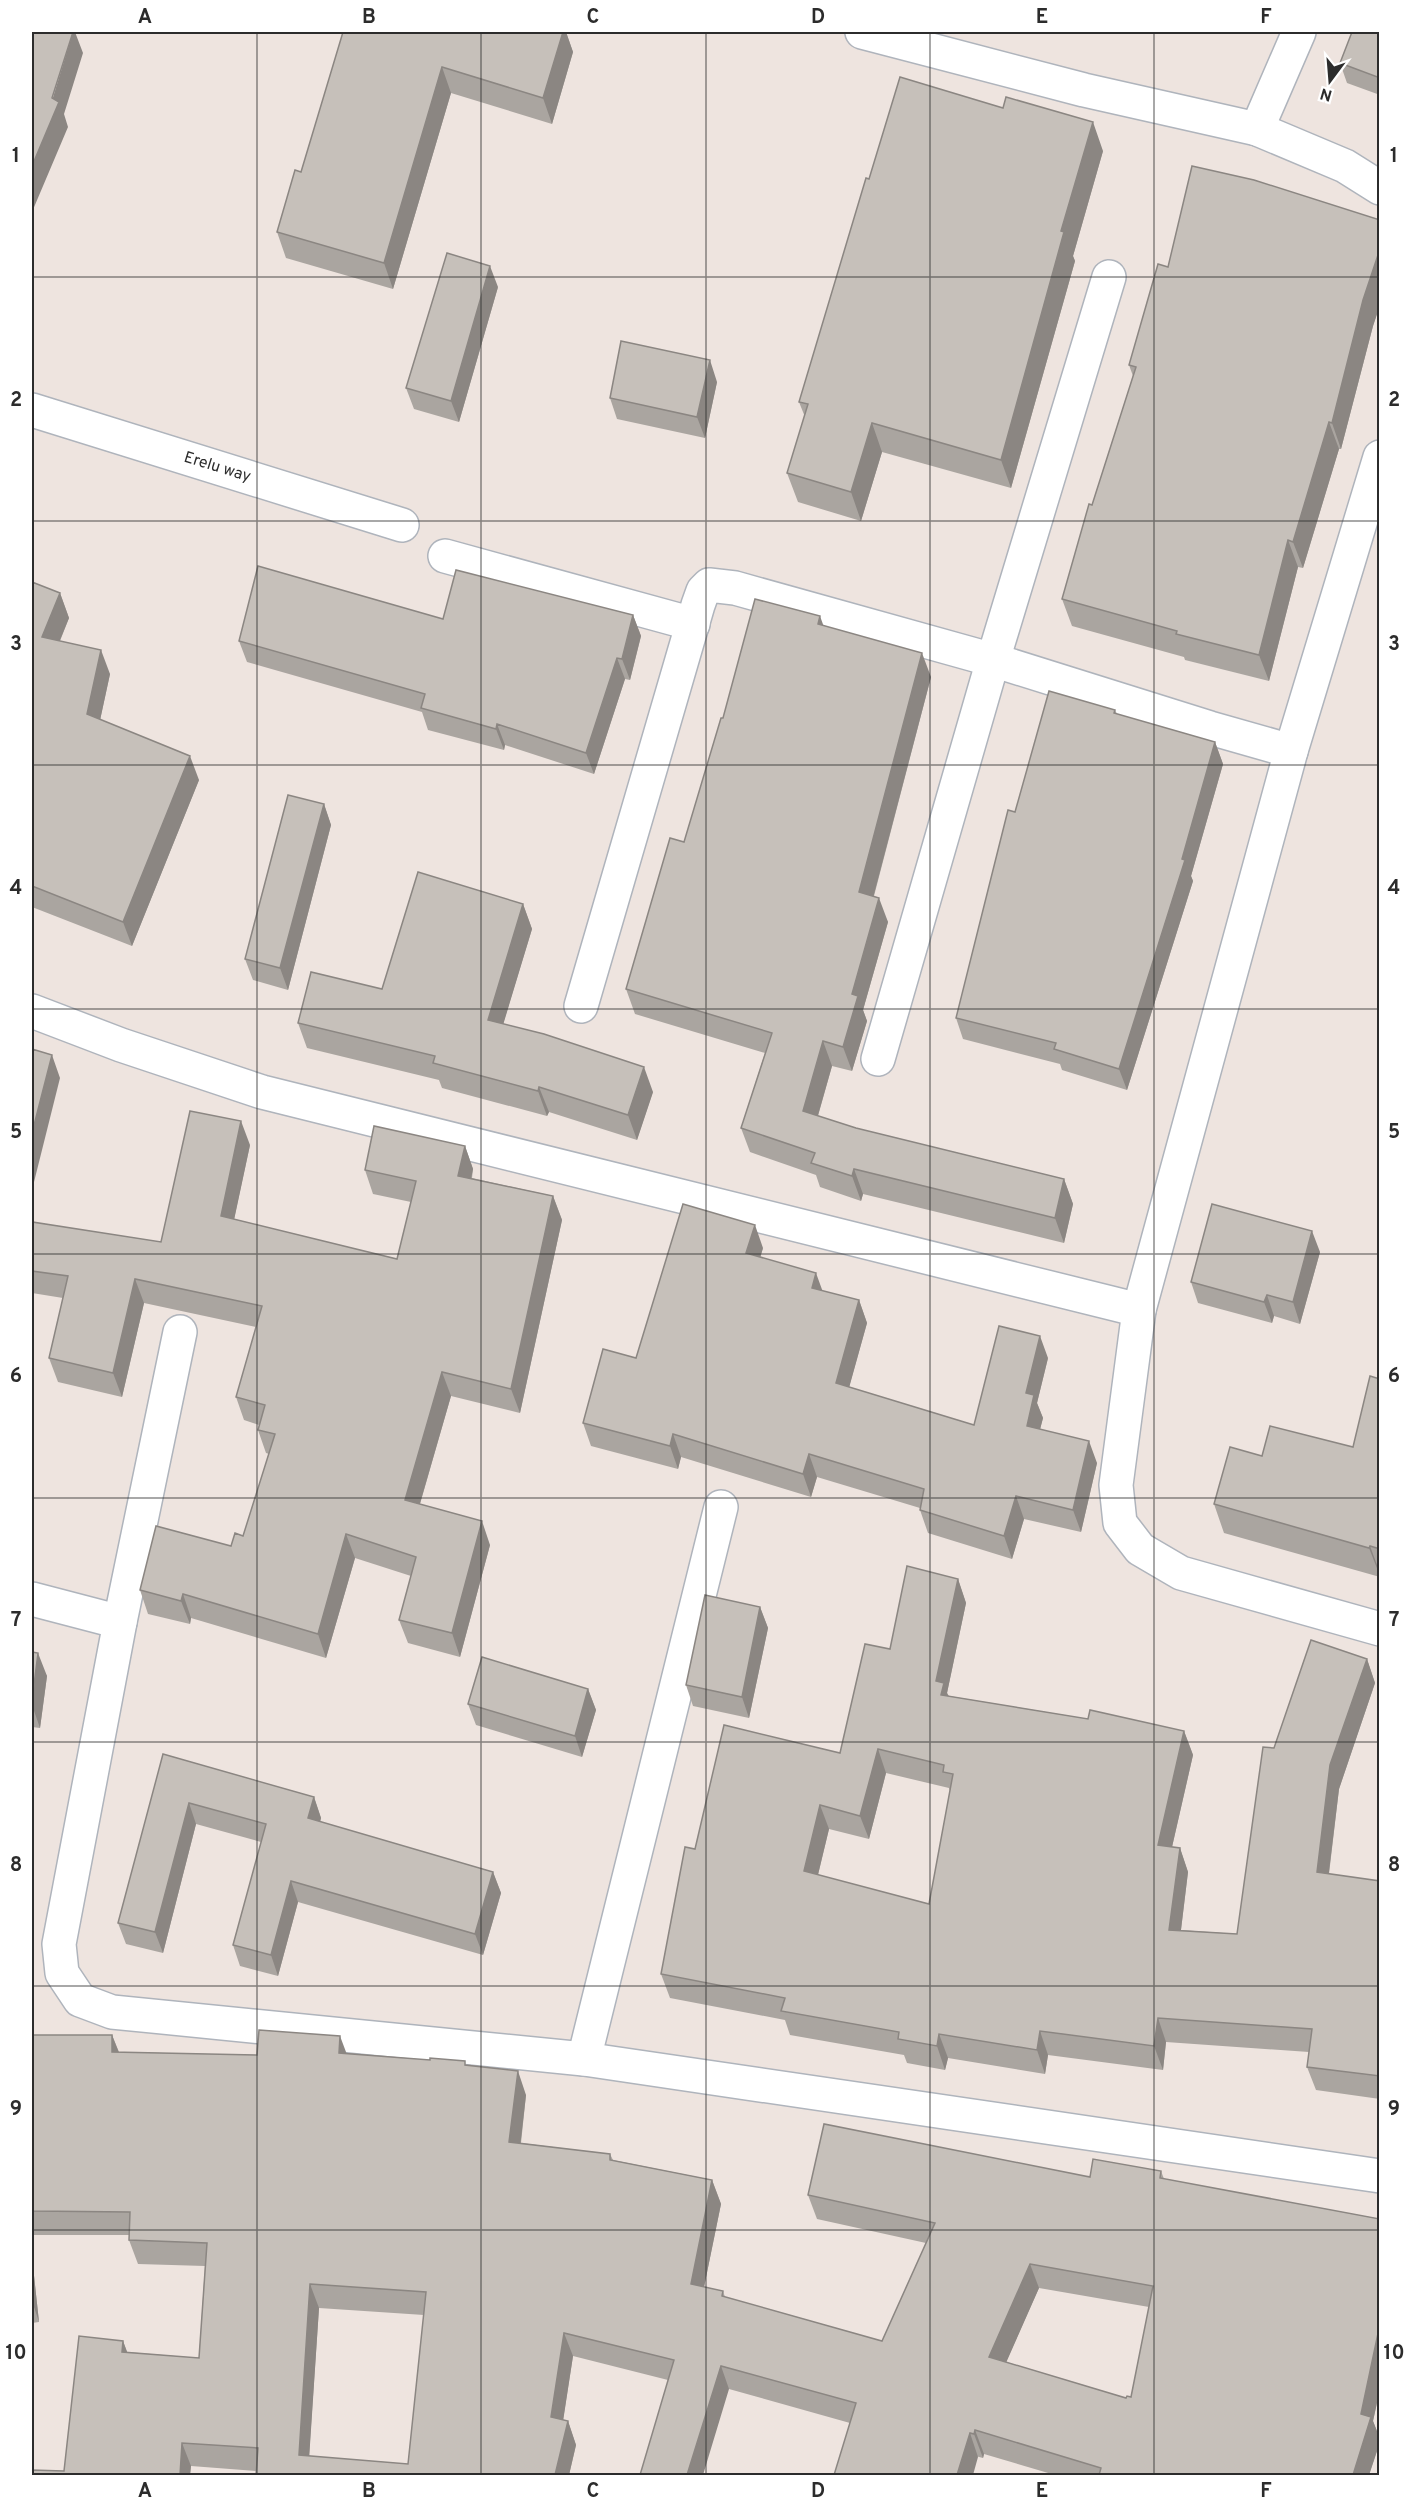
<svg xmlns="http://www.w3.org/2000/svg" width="1411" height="2507" viewBox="0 0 1411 2507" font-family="Overpass,sans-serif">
  <rect width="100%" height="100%" fill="#eee4df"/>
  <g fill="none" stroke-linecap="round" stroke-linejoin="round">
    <!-- street casing -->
    <g stroke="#afb4bc" stroke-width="36">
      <g id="street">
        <path d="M862,32L1084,90L1257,129L1345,166L1380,188"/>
        <path d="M1257,129L1299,32"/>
        <path id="s1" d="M32,410L402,525"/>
        <path d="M445,556L693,624"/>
        <path d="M1291,751L1380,457"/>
        <path d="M581,1006L698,605L703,591L709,585L735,588L993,660L1210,728L1291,751L1139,1310"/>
        <path d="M32,1011L121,1045L262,1092L1139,1310L1116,1485L1120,1523L1140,1549L1181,1573L1380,1629"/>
        <path d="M878,1059L993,660L1109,277"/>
        <path d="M180,1332L120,1622L59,1944L62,1973L80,2000L112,2012L584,2059L1380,2176"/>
        <path d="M32,1599L120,1622"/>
        <path d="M584,2059L721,1507"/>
      </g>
    </g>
    <!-- street -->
    <use href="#street" stroke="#fff" stroke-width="33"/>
  </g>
  <!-- wall -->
  <path fill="#aaa5a0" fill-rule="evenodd" d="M343,32H566L573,52L552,124L451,93L393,289L286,258L277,232L301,172Z
    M1380,32V95L1347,83L1340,63Z
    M1103,151L1073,256L1075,261L1011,488L882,452L861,521L798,502L787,473L805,417L799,402L869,179Z
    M1380,220V305L1373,326L1341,449H1339L1303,568L1298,567L1269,681L1185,660L1184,657L1072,626L1062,599L1133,376L1129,365L1168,267Z
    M498,287L459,422L414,409L406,388Z
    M717,382L705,438L617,419L610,398Z
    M32,576L34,583L60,593L69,618L60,641L110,674L100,720L199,780L132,946L32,907Z
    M633,615L641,636L630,680L625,679L594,774L505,745L504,750L428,730L422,712L247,662L239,641L443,619Z
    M823,625L931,677L874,896L888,922L863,1010L867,1021L852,1071L832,1066L818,1116L856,1128L1064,1179L1073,1204L1064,1243L863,1194L861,1201L820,1187L816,1175L750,1152L741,1128L765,1053L635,1014L626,989L684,842L723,718Z
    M1115,710L1117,714L1215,742L1223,764L1191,876L1193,881L1127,1090L1062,1070L1060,1064L963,1039L956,1018L1015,812Z
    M324,804L331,825L288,990L253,980L245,959Z
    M523,904L532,929L503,1024L653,1092L637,1140L549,1112L547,1116L442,1088L439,1080L307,1048L298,1023L382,989Z
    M250,1145L234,1219L397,1259L411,1202L373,1194L365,1170L465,1146L473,1169L472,1178L553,1196L562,1220L520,1413L451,1396L420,1504L490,1545L460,1657L408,1643L399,1620L411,1576L355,1558L326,1658L191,1618L190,1624L148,1614L140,1590L231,1546L243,1536L269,1454L266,1453L258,1430L259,1425L244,1420L236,1397L256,1327L144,1303L122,1397L58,1382L49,1358L63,1298L32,1293V1222L161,1242Z
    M763,1248L760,1257L823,1291L859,1300L867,1323L849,1387L974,1425L1048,1358L1037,1403L1043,1418L1040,1429L1097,1463L1081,1532L1024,1519L1012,1559L928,1533L920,1510V1508L817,1477L811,1497L681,1457L678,1469L591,1446L583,1423L636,1358Z
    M1320,1252L1300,1324L1274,1316L1272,1323L1198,1303L1191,1282Z
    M1380,1379V1577L1224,1533L1214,1504L1262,1456L1353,1447Z
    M958,1579L966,1603L947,1693L949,1696L1088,1719L1184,1731L1193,1755L1172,1847L1180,1848L1188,1872L1181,1930L1237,1934L1274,1748L1367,1659L1375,1683L1339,1789L1329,1874L1380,1881V2099L1316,2090L1307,2067L1309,2052L1166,2042L1163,2070L1048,2055L1045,2074L948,2058L945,2070L907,2063L904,2055L790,2035L785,2020L670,1998L661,1974L695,1849L840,1753L890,1649ZM886,1773L949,1788L950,1791L929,1904L818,1875L829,1829L869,1839Z
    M760,1607L768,1628L749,1718L693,1706L686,1685Z
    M32,1652L47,1676L40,1728L32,1727Z
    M588,1689L596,1710L582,1757L476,1725L468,1704Z
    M163,1754L314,1797L321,1818L320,1822L493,1872L501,1893L483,1955L298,1902L278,1976L240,1966L233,1945L261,1842L196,1824L163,1953L126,1944L118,1923Z
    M32,2035H112L119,2052L257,2055L347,2053L466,2066L526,2095L521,2143L610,2154L613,2160L712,2180L721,2204L704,2287L723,2291L725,2297L882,2341L926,2243L817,2219L808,2195L1161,2171L1164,2179L1380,2219V2389L1373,2421L1380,2439V2442L1369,2475H1055L984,2454L983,2458L850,2423L729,2389L668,2380L573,2356L563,2420L568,2421L576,2445L569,2475L257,2471L191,2466L190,2475H32L64,2471L123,2341L127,2352L199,2358L205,2266L138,2264L129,2240V2235H32ZM1039,2288L1149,2307L1131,2397L1126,2398L1006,2362ZM319,2308L424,2315L408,2464L309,2456Z
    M32,2257L39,2322L32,2323Z"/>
  <!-- shaded-wall -->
  <path fill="#8b8682" d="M73,32H75L83,53L64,114L68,127L32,212V166Z
    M563,32H566L573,52L552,124L543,98Z
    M442,67L451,93L393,289L384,263Z
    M1093,122L1103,151L1073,256L1075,261L1011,488L1001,460L1061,231Z
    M1380,249V305L1373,326L1341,449L1332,423L1363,300Z
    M490,266L498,287L459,422L451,401Z
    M710,360L717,382L705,438L697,417Z
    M1329,422L1339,449L1303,568L1293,542Z
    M872,423L882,452L861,521L851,492Z
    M1288,540L1298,567L1269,681L1259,655Z
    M60,593L69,618L51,662L42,637Z
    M633,615L641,636L630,680L622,659Z
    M820,616L829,641L818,624Z
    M101,650L110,674L96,739L87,714Z
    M922,653L931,677L868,917L859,892Z
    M617,658L625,679L594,774L586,753Z
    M497,724L505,745L504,750L496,729Z
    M1215,742L1223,764L1191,876L1193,881L1127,1090L1119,1069L1182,859Z
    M190,756L199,780L132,946L123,922Z
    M324,804L331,825L288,990L280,968Z
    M879,898L888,922L863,1010L867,1021L852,1071L843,1047L852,994Z
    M523,904L532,929L497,1045L488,1020Z
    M823,1041L832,1066L812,1136L803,1111Z
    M52,1055L60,1078L32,1190V1133Z
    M644,1067L653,1092L637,1140L628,1115Z
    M539,1087L549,1112L547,1116L538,1091Z
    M241,1121L250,1145L230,1239L221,1216Z
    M465,1146L473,1169L467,1199L458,1176Z
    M854,1169L863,1194L861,1201L852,1176Z
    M1064,1179L1073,1204L1064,1243L1055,1218Z
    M553,1196L562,1220L520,1413L511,1389Z
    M755,1225L763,1248L755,1275L746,1253Z
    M1312,1231L1320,1252L1300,1324L1293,1302Z
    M816,1273L824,1295L812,1288Z
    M135,1279L144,1303L122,1397L113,1373Z
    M1267,1295L1274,1316L1272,1323L1264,1302Z
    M859,1300L867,1323L844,1406L836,1383Z
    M1040,1336L1048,1358L1037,1403L1043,1418L1035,1449L1027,1426L1026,1393Z
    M442,1372L451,1396L414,1524L405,1500Z
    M673,1434L681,1457L678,1469L670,1446Z
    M1089,1441L1097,1463L1081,1532L1073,1510Z
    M809,1454L817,1477L811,1497L803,1474Z
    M1016,1496L1024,1519L1012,1559L1004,1536Z
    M482,1521L490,1545L460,1657L452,1633Z
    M346,1534L355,1558L326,1658L318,1634Z
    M1370,1546L1380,1573V1576L1369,1548Z
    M958,1579L966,1603L947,1693L953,1707L950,1719L936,1681Z
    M183,1594L191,1618L190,1624L181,1601Z
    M760,1607L768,1628L749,1718L742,1697Z
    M38,1653L47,1676L40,1728L32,1705Z
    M1367,1659L1375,1683L1339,1789L1326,1896L1317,1872L1330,1765Z
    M588,1689L596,1710L582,1757L575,1736Z
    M1184,1731L1193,1755L1167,1869L1158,1845Z
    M878,1749L886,1773L869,1839L860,1816Z
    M314,1797L321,1818L315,1840L308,1818Z
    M189,1803L196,1824L163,1953L155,1932Z
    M820,1805L829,1829L813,1895L804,1871Z
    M1180,1848L1188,1872L1178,1954L1169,1930Z
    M493,1872L501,1893L483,1955L475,1934Z
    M291,1881L298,1902L278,1976L271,1955Z
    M1158,2018L1166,2042L1163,2070L1154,2046Z
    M1040,2031L1048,2055L1045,2074L1037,2050Z
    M939,2034L948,2058L945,2070L937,2046Z
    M112,2035L121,2058L112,2052Z
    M340,2036L349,2060L339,2053Z
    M518,2071L526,2095L518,2165L509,2142Z
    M712,2180L721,2204L700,2307L691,2284Z
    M32,2257L39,2322L32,2301Z
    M1030,2264L1039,2288L998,2381L989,2357Z
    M310,2284L319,2308L308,2475L299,2455Z
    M1380,2324V2389L1373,2421L1380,2439V2442L1369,2475H1353L1361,2414Z
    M564,2333L573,2356L560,2441L551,2417Z
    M123,2341L132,2365L122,2352Z
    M721,2366L729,2389L703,2475H687Z
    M568,2421L576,2445L569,2475H555Z
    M975,2430L984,2454L983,2458L974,2434Z
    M970,2433L978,2457L973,2475H957Z
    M182,2443L191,2466L190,2475H180Z"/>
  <!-- building -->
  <path fill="#c6c0ba" stroke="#8b8682" stroke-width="1.5" fill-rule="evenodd" d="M32,32H73L52,98L59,102L32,166Z
    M343,32H563L543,98L442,67L384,263L277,232L295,170L301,172Z
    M1352,32H1380V78L1340,63Z
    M900,77L1003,108L1006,97L1093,122L1061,231L1064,232L1001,460L872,423L851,492L787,473L808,404L799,402L866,178L869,179Z
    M1192,166L1254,180L1380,220V249L1363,300L1332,423L1329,422L1293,542L1288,540L1259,655L1176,634L1177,631L1062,599L1089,504L1092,505L1136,367L1129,365L1158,264L1168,267Z
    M447,253L490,266L451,401L406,388Z
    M621,341L710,360L697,417L610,398Z
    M258,566L443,619L456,570L633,615L622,659L617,658L586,753L497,724L496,729L421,708L425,694L239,641Z
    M32,582L60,593L42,637L101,650L87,714L190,756L123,922L32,886Z
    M755,599L820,616L818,624L922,653L859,892L879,898L852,994L858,996L843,1047L823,1041L803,1111L856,1128L1064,1179L1055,1218L854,1169L852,1176L811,1163L815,1153L741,1128L772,1033L626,989L670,838L684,842L721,718H723Z
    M1049,691L1115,710L1114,713L1215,742L1182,859L1185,860L1119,1069L1054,1049L1056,1043L956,1018L1008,810L1015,812Z
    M288,795L324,804L280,968L245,959Z
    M418,872L523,904L488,1020L544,1034L644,1067L628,1115L539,1087L538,1091L433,1063L435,1056L298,1023L311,972L382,989Z
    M32,1049L52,1055L32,1133Z
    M190,1111L241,1121L221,1216L397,1259L416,1181L365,1170L374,1126L465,1146L458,1176L553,1196L511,1389L442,1372L405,1500L482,1521L452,1633L399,1620L416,1557L346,1534L318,1634L183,1594L181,1601L140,1590L156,1526L231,1546L235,1533L243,1536L275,1434L258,1430L265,1405L236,1397L262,1306L135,1279L113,1373L49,1358L68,1276L32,1271V1222L161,1242Z
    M683,1204L755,1225L746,1253L816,1273L812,1288L859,1300L836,1383L974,1425L999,1326L1040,1336L1026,1393L1034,1395L1027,1426L1089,1441L1073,1510L1016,1496L1004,1536L920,1510L924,1489L809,1454L803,1474L673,1434L670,1446L583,1423L603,1349L636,1358Z
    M1212,1204L1312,1231L1293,1302L1267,1295L1264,1302L1191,1282Z
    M1370,1376L1380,1379V1549L1370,1546L1369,1548L1214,1504L1230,1447L1262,1456L1270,1426L1353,1447Z
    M907,1566L958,1579L936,1681L944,1683L941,1695L1088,1719L1090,1710L1184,1731L1158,1845L1180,1848L1169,1930L1237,1934L1263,1747L1274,1748L1311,1640L1367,1659L1330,1765L1317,1872L1380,1881V2076L1307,2067L1312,2029L1158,2018L1154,2046L1040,2031L1037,2050L939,2034L937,2046L898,2039L899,2032L781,2011L785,1998L661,1974L685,1847L695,1849L724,1725L840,1753L865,1644L890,1649ZM878,1749L944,1765L943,1772L953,1774L929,1904L804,1871L820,1805L860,1816Z
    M705,1595L760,1607L742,1697L686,1685Z
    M32,1652L38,1653L32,1701Z
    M482,1657L588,1689L575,1736L468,1704Z
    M163,1754L314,1797L308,1818L493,1872L475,1934L291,1881L271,1955L233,1945L266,1824L189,1803L155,1932L118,1923Z
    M259,2030L340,2036L339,2053L430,2060V2058L465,2061V2065L518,2071L509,2142L610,2154V2160L712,2180L691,2284L723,2291L722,2296L882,2341L935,2223L808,2195L824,2124L1090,2177L1093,2159L1161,2171L1160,2178L1380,2219V2324L1361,2414L1371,2417L1353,2475H1099L1101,2468L975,2430L974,2434L970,2433L957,2475H834L856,2403L721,2366L687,2475H640L674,2360L564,2333L551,2417L568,2421L555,2475H256L258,2448L182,2443L180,2475H131L110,2474V2475H32V2470L64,2471L79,2336L123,2341L122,2352L199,2358L207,2243L129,2240L130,2212L32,2211V2035H112V2052L257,2055ZM1030,2264L1153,2286L1131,2397L1127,2396L1126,2398L989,2357ZM310,2284L426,2292L408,2464L299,2455Z"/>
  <!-- grid -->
  <path fill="none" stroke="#2c2c2c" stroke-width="1.5" stroke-opacity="0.55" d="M257,32V2476M481,32V2476M706,32V2476M930,32V2476M1154,32V2476M32,277H1380M32,521H1380M32,765H1380M32,1009H1380M32,1254H1380M32,1498H1380M32,1742H1380M32,1986H1380M32,2230H1380"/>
  <g text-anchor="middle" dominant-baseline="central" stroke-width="6" stroke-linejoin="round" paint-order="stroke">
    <!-- street labels -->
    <g font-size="16" fill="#2c2c2c" stroke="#fff">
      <text stroke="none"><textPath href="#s1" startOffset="194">Erelu way</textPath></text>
    </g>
  </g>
  <!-- border -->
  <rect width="1411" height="2507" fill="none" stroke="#ffffff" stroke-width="66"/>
  <!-- north arrow -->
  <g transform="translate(1330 81) rotate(196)" stroke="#ffffff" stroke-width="4.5" paint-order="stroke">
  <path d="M0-4.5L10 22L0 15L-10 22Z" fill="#2c2c2c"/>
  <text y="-9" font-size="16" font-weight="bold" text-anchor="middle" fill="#2c2c2c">N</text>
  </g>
  <rect x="33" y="33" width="1345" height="2441" fill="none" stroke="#2c2c2c" stroke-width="2"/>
  <g font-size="20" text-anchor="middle" font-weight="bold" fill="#2c2c2c">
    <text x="145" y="23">A</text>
    <text x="369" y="23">B</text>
    <text x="593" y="23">C</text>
    <text x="818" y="23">D</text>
    <text x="1042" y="23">E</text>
    <text x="1266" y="23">F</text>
    <text x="16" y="162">1</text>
    <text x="1394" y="162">1</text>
    <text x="16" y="406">2</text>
    <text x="1394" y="406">2</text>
    <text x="16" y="650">3</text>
    <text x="1394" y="650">3</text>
    <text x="16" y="894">4</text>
    <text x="1394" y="894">4</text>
    <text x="16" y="1138">5</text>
    <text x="1394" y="1138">5</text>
    <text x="16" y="1382">6</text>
    <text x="1394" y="1382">6</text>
    <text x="16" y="1626">7</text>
    <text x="1394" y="1626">7</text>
    <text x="16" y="1871">8</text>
    <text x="1394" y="1871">8</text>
    <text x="16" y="2115">9</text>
    <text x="1394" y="2115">9</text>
    <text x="16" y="2359">10</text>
    <text x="1394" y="2359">10</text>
    <text x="145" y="2497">A</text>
    <text x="369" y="2497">B</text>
    <text x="593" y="2497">C</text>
    <text x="818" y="2497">D</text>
    <text x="1042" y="2497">E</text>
    <text x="1266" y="2497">F</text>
  </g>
</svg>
